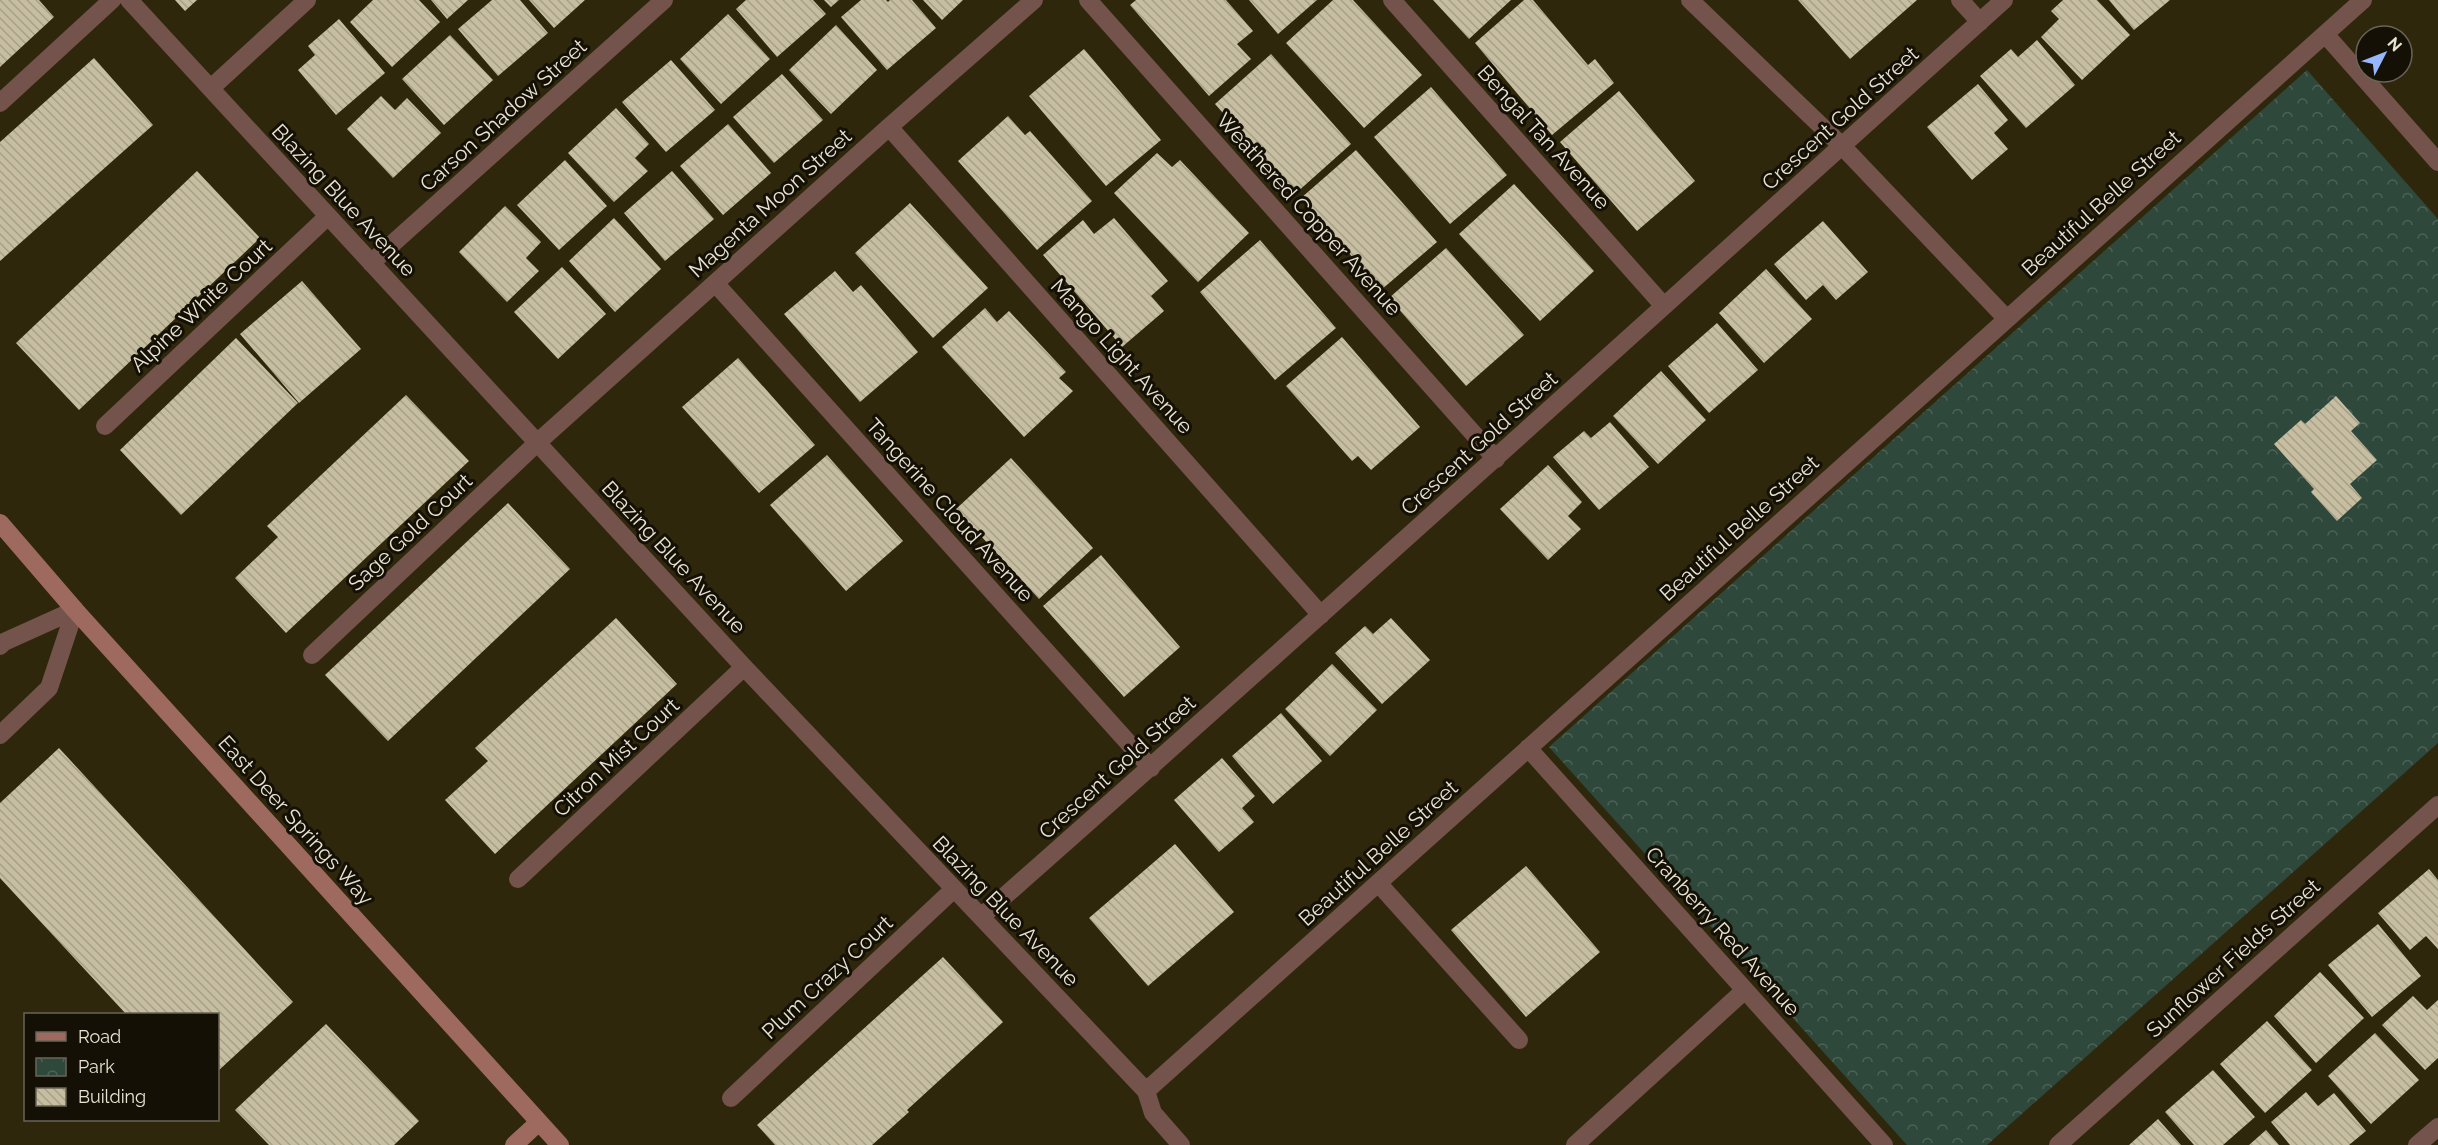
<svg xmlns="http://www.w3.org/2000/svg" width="2438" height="1145" viewBox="0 0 2438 1145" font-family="Raleway,sans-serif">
  <defs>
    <pattern id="park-crowns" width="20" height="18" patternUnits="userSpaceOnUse" patternTransform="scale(1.5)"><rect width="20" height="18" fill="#2f483c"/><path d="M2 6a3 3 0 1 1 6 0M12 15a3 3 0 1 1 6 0" fill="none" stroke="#4d6257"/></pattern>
    <pattern id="building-back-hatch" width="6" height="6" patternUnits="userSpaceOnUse" patternTransform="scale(1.5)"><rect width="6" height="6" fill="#c7bea1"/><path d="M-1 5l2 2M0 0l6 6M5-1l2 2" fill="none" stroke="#a7a088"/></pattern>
  </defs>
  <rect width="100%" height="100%" fill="#2f270b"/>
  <!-- park -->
  <path fill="url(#park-crowns)" d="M2307,70L2438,219V743L1987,1145H1907L1549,747Z"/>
  <!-- building -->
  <path fill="url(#building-back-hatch)" d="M0,0H39L54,17L0,67Z
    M175,0H197L185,11Z
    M373,0H419L440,22L392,67L350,22Z
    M431,0H468L447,19Z
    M492,0H520L548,33L498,76L458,29Z
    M529,0H585L554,28Z
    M746,0H813L826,14L777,57L736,9Z
    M824,0H839L831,7Z
    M861,0H886L888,2L890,0H912L936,28L887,70L841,17Z
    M923,0H963L942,20Z
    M1136,0H1226L1253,31L1237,44L1251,59L1209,96L1130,5Z
    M1249,0H1317L1278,34Z
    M1333,0H1353L1422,75L1364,128L1286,43Z
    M1433,0H1511L1469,39Z
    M1524,0H1533L1588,65L1595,59L1614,83L1552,135L1475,43Z
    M1798,0H1917L1850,59Z
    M2063,0H2097L2130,35L2082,80L2041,37L2059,19L2051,11Z
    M2109,0H2170L2134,30Z
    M728,14L770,59L721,104L680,59Z
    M339,19L385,73L336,115L298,70L315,55L308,46Z
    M836,25L877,70L831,114L789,70Z
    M450,35L493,80L444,125L402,79Z
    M2037,40L2075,85L2026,128L1980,76L2011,49L2018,57Z
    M1084,49L1161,140L1106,186L1029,96Z
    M1271,54L1351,144L1295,194L1215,104Z
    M94,58L153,125L0,261V142Z
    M671,60L715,110L666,152L622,102Z
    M782,74L823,120L774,163L733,117Z
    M1978,84L2008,120L1994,133L2008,149L1972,180L1927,127Z
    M1431,87L1507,175L1450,224L1374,137Z
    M1619,91L1695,181L1637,231L1560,142Z
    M381,96L395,110L407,98L441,133L393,178L347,129Z
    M616,108L649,144L635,158L648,171L614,202L568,153Z
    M1008,116L1025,135L1030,131L1092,201L1037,250L958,161Z
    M728,124L771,173L723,215L680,166Z
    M1356,150L1437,242L1381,290L1301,198Z
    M1157,153L1172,167L1180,160L1249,233L1198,282L1114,193Z
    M565,160L607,206L559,250L517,205Z
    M197,171L260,238L79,410L16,343Z
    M672,171L714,219L665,261L624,213Z
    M1514,184L1594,271L1540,321L1459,234Z
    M910,203L988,288L933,338L855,253Z
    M505,206L541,242L526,258L539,271L507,302L459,252Z
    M614,218L661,269L615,312L569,261Z
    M1114,218L1168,281L1151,296L1164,311L1122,347L1043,255L1083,220L1094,234Z
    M1823,221L1868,272L1836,300L1823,285L1806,300L1774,264Z
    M1260,240L1336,328L1275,380L1200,292Z
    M1446,248L1524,335L1466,386L1389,298Z
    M562,267L606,314L558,359L514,312Z
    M1766,269L1812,319L1764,363L1719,313Z
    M835,271L853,292L861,285L918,352L860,402L784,314Z
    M302,281L361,349L299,403L240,334Z
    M985,308L997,322L1009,311L1066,372L1059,378L1073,391L1024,437L942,347Z
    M1717,323L1758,370L1709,413L1668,366Z
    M1342,337L1420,427L1371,470L1358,456L1352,461L1286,386Z
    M236,338L298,403L181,515L120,450Z
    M738,358L815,445L759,493L682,407Z
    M1661,371L1706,420L1658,464L1613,416Z
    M406,395L469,461L286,633L235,578L278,537L267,526Z
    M2336,396L2360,423L2351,431L2377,460L2350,484L2362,498L2337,521L2311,492L2314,489L2274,444L2301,420L2305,424Z
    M1610,422L1649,467L1599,510L1553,457L1584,431L1591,438Z
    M827,455L903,541L846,591L770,505Z
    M1011,458L1093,548L1039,599L956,509Z
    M1548,465L1582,502L1568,516L1581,529L1548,560L1500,509Z
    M508,503L570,569L388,741L325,675Z
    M1101,555L1180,647L1124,697L1043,606Z
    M616,618L677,684L495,854L445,800L488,761L475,748Z
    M1391,618L1430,660L1382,704L1335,653L1365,626L1373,634Z
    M1332,664L1377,710L1330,756L1285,709Z
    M1281,713L1322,761L1273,804L1232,756Z
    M59,748L293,1002L218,1071V1014H126L0,878V803Z
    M1222,758L1255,796L1242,808L1254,822L1219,852L1174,800Z
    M1175,844L1234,912L1148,986L1089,918Z
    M1526,866L1600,952L1526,1017L1451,930Z
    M2429,869L2438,880V949L2426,936L2410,950L2378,913Z
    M2378,924L2421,976L2372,1017L2328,965Z
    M943,957L1003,1022L907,1110L909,1112L872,1145H775L757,1125Z
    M2320,972L2364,1018L2316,1063L2274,1016Z
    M2413,996L2427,1010L2438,1000V1058L2425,1070L2382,1025Z
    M2267,1021L2312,1070L2265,1113L2220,1064Z
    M326,1024L419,1121L394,1145H269L235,1110Z
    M2375,1033L2419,1080L2371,1124L2328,1076Z
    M2213,1070L2255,1117L2223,1145H2194L2165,1112Z
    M2306,1092L2318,1106L2334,1093L2366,1131L2349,1145H2290L2271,1122Z
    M2158,1119L2181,1145H2129Z
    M2266,1130L2279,1145H2249Z"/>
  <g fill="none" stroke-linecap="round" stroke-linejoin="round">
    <!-- lane -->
    <path stroke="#73534c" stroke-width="18" d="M0,646L4,642L75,610
      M0,735L49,688L75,610"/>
    <!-- street -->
    <path stroke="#73534c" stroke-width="18" d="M129,0L744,667L1146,1091L1153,1113L1181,1145
      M1088,0L1496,459
      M1392,0L1663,305
      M1690,0L1843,147L2006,318
      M1960,0L1980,22
      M2325,34L2438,162
      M211,88L307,0
      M0,103L112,0
      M889,127L1321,615
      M371,263L664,0
      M715,283L1151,768
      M105,426L327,217
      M312,655L538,442L889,127L1034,0
      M1528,748L1884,1145
      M518,879L744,667
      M1379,884L1519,1040
      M981,917C1325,614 1663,306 2004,0
      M1146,1091L2363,0
      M731,1098L954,889
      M1575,1145L1745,990
      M2058,1145L2438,805
      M2417,1145L2438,1127"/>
    <!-- secondary -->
    <path stroke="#9e6a5f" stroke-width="18" d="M0,523L75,610L560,1145
      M514,1145L539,1122"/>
  </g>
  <g text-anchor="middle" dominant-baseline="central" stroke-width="6" stroke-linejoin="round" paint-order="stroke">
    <!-- street labels -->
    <g font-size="21" fill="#e8e3d3" stroke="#141005">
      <text transform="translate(503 115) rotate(-42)">Carson Shadow Street</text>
      <text transform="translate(1840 118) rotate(-42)">Crescent Gold Street</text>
      <text transform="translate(1544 137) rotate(48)">Bengal Tan Avenue</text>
      <text transform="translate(344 200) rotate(47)">Blazing Blue Avenue</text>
      <text transform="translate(770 203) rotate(-42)">Magenta Moon Street</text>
      <text transform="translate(2101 203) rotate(-42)">Beautiful Belle Street</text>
      <text transform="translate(1309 214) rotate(48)">Weathered Copper Avenue</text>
      <text transform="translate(201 305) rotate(-43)">Alpine White Court</text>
      <text transform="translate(1122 356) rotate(48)">Mango Light Avenue</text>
      <text transform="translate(1479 443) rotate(-42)">Crescent Gold Street</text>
      <text transform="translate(950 510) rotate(48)">Tangerine Cloud Avenue</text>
      <text transform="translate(1739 528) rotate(-42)">Beautiful Belle Street</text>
      <text transform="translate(410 532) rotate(-43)">Sage Gold Court</text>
      <text transform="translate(674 557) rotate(47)">Blazing Blue Avenue</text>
      <text transform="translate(616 757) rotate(-43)">Citron Mist Court</text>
      <text transform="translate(1117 767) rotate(-42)">Crescent Gold Street</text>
      <text transform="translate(296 820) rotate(48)">East Deer Springs Way</text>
      <text transform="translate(1378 853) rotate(-42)">Beautiful Belle Street</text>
      <text transform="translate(1006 911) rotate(46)">Blazing Blue Avenue</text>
      <text transform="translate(1723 931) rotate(48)">Cranberry Red Avenue</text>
      <text transform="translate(2233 958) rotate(-42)">Sunflower Fields Street</text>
      <text transform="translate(827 977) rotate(-43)">Plum Crazy Court</text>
    </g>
  </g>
  <!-- legend -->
  <rect x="24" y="1013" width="195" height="108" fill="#141005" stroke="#696457" stroke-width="1.5"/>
  <rect x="36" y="1032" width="30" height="9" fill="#9e6a5f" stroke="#696457" stroke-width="1.5"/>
  <text x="78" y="1043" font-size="18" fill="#e8e3d3">Road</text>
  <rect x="36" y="1058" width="30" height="18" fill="url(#park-crowns)" stroke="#696457" stroke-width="1.5"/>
  <text x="78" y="1073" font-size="18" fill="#e8e3d3">Park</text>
  <rect x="36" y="1088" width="30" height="18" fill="url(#building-back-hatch)" stroke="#696457" stroke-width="1.5"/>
  <text x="78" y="1103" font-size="18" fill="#e8e3d3">Building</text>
  <!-- north arrow -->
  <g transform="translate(2384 54) rotate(48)"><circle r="28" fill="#141005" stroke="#696457" stroke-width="1.5"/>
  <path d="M0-4.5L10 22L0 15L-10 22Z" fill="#96b6fd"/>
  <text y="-9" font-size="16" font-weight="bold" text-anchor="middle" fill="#e8e3d3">N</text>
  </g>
</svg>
